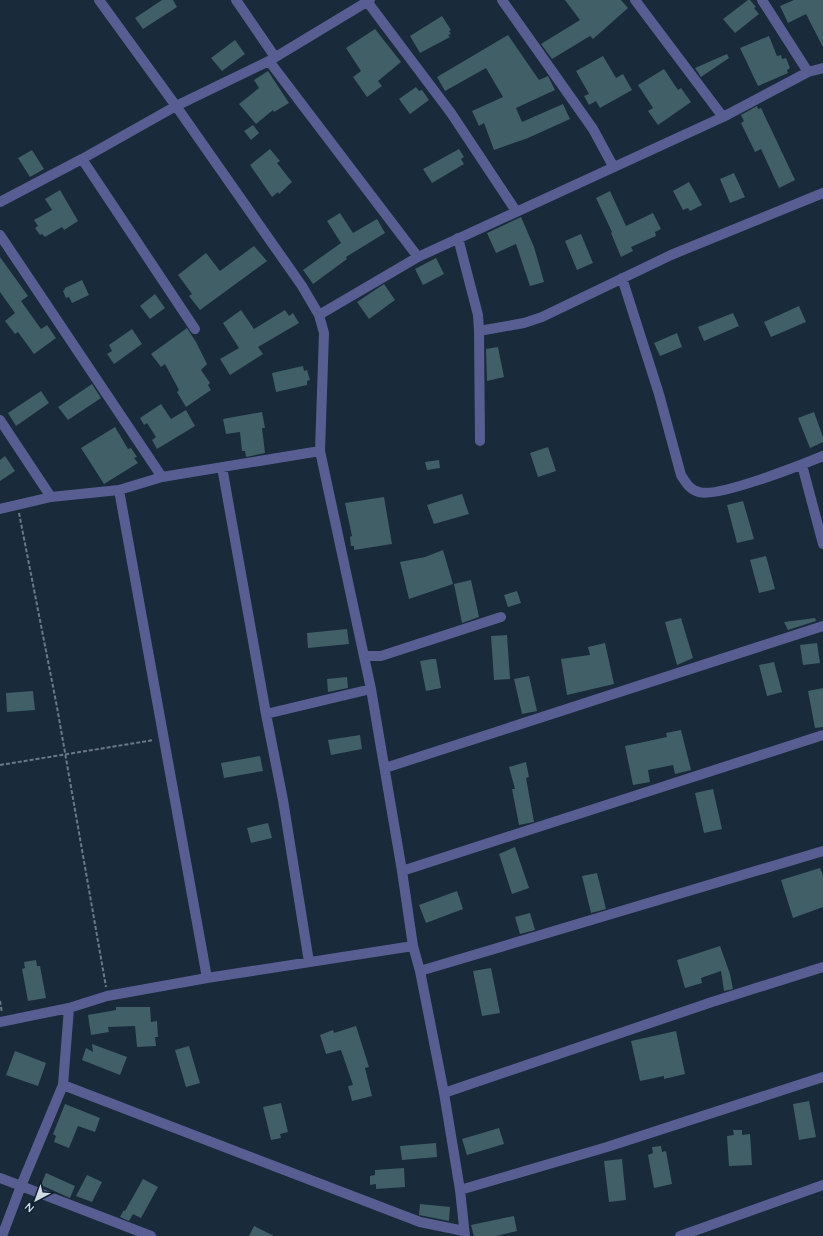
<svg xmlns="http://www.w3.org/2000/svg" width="823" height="1236" viewBox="0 0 823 1236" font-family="Quicksand,sans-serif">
  <rect width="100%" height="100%" fill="#192a3a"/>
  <!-- building -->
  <path fill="#415f67" d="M162,0H173L177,7L143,29L135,18Z
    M565,0H621L628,8L593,39L590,36L552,59L541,44L580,20Z
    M748,0H750L756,7L754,8L759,14L735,33L723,19Z
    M794,0H823V47L806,14L788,23L780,6Z
    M442,16L451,30L449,31L451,34L448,35L450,37L420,53L410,36Z
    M375,29L401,62L378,81L382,86L367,97L353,77L361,71L346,48Z
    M508,35L539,80L548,76L555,90L516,108L522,122L563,104L570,119L528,138L494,150L484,123L479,126L472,111L503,97L486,68L445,91L437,77Z
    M769,36L777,56L781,55L782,59L786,58L790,68L787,70L788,73L758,86L740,48Z
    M235,40L245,54L222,71L211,58Z
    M727,54L729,58L701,77L695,68Z
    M603,56L616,78L623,74L632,90L600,108L596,101L589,105L584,96L589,94L576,71Z
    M664,69L678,90L681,88L691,102L658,125L648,111L653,108L638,85Z
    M268,71L289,103L274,112L273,110L256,124L239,104L259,88L254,80Z
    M416,87L419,91L422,90L429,100L410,114L399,99Z
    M757,106L758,109L761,108L795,180L779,188L761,149L755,152L741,123L744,121L741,115Z
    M253,125L259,133L251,140L244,131Z
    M270,149L280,161L277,163L292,182L279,194L278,192L272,197L250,165Z
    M459,149L464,157L461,159L464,164L432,183L423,169Z
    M32,150L44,169L30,177L18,158Z
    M734,173L745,197L730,203L720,179Z
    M689,182L702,205L690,211L688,208L683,210L673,191Z
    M60,190L78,221L64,230L62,227L45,237L42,234L40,235L35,228L38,226L34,220L52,210L45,199Z
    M610,191L626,226L653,213L661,229L655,232L656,236L631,247L633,251L621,257L611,233L612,232L596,198Z
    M340,213L353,233L377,219L385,233L346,257L347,259L313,284L303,270L341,243L327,221Z
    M521,217L534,247L544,282L530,286L516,244L496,253L487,233Z
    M581,234L593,263L577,270L565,241Z
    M254,246L267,261L200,310L189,296L192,294L178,275L206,253L220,271Z
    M0,257L28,296L21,301L41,329L47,325L56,338L34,354L18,332L15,334L5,321L15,313L0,292Z
    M436,258L444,274L423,285L415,269Z
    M82,280L89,295L72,303L69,297L66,298L63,291L65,289V288Z
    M384,284L395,300L369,319L357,302Z
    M155,294L165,308L150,319L140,306Z
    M799,306L806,322L771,337L764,322Z
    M241,310L254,329L285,310L289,316L293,313L299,323L258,347L263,354L230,375L220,359L239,348L223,323Z
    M733,313L739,326L704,341L698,327Z
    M187,328L196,342L207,364L201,370L210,383L208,385L211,390L186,407L177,392L179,390L165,364L161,367L151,354Z
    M132,329L142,344L114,364L107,354L112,351L109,345Z
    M677,333L682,347L660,356L654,343Z
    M498,347L504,377L487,381L486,349Z
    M303,366L304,371L307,370L310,380L307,381V385L276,392L272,373Z
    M92,384L101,398L68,420L58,407Z
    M41,391L49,403L16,426L8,413Z
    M161,404L171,419L186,410L195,426L157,449L152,440L156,437L147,423L144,425L140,418Z
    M262,412L265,428H262L265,453L246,457L245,451H242L240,432L226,434L223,419Z
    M814,412L823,437V442L810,448L798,418Z
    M115,427L128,449L131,448L137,457L134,458L138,463L104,484L81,448Z
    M548,447L556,471L538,477L530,453Z
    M5,456L15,471L0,481V460Z
    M439,460L440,468L427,470L425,462Z
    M462,494L469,514L434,524L427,505Z
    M384,497L392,544L354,550V546H351L350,537L352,536L345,503Z
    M743,501L754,539L737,543L727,505Z
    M443,550L453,584L409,599L400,562L425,557Z
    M766,556L775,589L759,593L750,560Z
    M471,580L479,617L462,623L454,584Z
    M517,591L521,603L508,607L504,595Z
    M681,618L693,658L677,665L665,622Z
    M815,618L816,621L788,630L784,622Z
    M347,629L349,644L308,648L307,633Z
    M507,635L510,679L494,680L491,636Z
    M605,643L614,684L567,695L561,659L590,655L588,647Z
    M817,643L820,663L803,665L800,645Z
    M432,659H436L441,688L426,691L420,661Z
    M774,662L782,692L767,696L759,665Z
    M529,676L537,711L522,714L514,679Z
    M347,677L348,688L328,692L327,679Z
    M823,688V727L815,728L808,691Z
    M33,691L35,710L7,712L6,693Z
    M681,730L691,770L675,774L673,765L648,770L650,782L633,785L625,746L667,737L666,733Z
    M360,735L362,749L331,755L328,740Z
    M260,756L263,771L224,778L221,763Z
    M526,762L529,777L526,778L534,822L519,825L512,789H515L509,767Z
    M713,789L722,829L704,833L695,793Z
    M268,823L272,838L251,843L247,828Z
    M515,847L529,888L512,894L499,854Z
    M820,868L823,875V907L793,918L781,880Z
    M597,873L606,909L591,913L582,876Z
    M457,891L463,909L426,923L419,905Z
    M530,913L535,930L520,934L515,917Z
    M720,946L730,974L733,989L724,991L721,971L701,978L702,983L685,988L677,960Z
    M36,960L37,966H40L46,998L28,1001L22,969L25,968L24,962Z
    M491,968L500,1013L482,1016L473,971Z
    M116,1007H150L151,1022L157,1021L158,1037H155L156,1046L137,1047L135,1026L108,1027L109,1032L91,1035L88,1015L116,1010Z
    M356,1026L369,1067L365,1068L372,1096L352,1101L348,1086L353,1085L341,1050L326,1054L320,1035L333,1030L334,1033Z
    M676,1031L685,1074L664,1079V1076L640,1081L631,1041Z
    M92,1044L127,1057L120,1075L82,1060L86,1048L93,1052Z
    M189,1046L200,1083L186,1087L175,1050Z
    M15,1051L46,1063L38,1086L6,1075Z
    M809,1101L816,1137L799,1140L793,1104Z
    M281,1103L288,1132L280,1134L281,1138L271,1140L263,1107Z
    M65,1104L100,1118L95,1132L78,1126L69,1148L54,1142L56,1136L53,1134Z
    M499,1128L504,1144L467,1155L462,1139Z
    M733,1130H742V1135L750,1134L752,1165L729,1166L727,1136L734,1135Z
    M436,1143L437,1157L402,1160L400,1146Z
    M661,1146L662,1152L666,1151L672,1184L654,1188L648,1155L653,1153L652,1147Z
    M622,1159L626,1200L609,1202L604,1161Z
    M404,1168L405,1187L376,1189V1184L370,1185V1176L375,1175V1170Z
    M46,1173L75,1186L70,1198L41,1185Z
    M87,1175L102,1182L92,1202L76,1196Z
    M143,1179L158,1187L141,1218L133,1214L129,1221L120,1217L124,1210L125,1211Z
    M420,1204L450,1207L449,1221L419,1215Z
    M514,1216L517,1231L496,1236H474L471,1225Z
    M254,1226L274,1236H249Z"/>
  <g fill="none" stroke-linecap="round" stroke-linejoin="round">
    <!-- path -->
    <path stroke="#6b7987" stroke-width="2" stroke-dasharray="4 2" stroke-linecap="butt" d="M19,513L57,707L106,987
      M0,765L154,740
      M0,1001L2,1013"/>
    <!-- minor -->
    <path stroke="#595e92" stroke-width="10" d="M99,0L176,106L302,286L319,315L324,333L320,451L371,689L402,871L413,946L420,971L444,1093L460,1190L465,1236
      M236,0L275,57
      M366,0L451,113L516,211
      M502,0L593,129L613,166
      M635,0L723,117
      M762,0L808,72
      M269,61L418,257
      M82,159L195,329
      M0,202L82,159L176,106L269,61L370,0
      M0,235L162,477
      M458,238L478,315L479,331L524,323L542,317L671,255L823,193
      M622,278L659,394L681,475C686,483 690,490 699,492C718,498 801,465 823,456
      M319,315L418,257L723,117L808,72L823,68
      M479,331L480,441
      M0,420L51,497
      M802,465L823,544
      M222,467L266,714L283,800L309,962
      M119,490L207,978
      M0,509L51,497L119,490L162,477L320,451
      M364,656H381L501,617
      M266,714L371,689
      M385,768L823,626
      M402,871L823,735
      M420,971L823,851
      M0,1022L69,1008L107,996L207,978L413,946
      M63,1085L420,1222L464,1231
      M444,1093L712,1002L823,967
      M0,1178L151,1236
      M460,1190L607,1147L823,1077
      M2,1236L21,1186L63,1085L69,1008
      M680,1236L823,1185"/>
  </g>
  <!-- north arrow -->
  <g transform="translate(36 1200) rotate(221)" stroke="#0f2030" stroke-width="3" paint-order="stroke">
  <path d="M0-3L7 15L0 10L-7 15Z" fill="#d1dbe6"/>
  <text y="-6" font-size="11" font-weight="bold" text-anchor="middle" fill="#d1dbe6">N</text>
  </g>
</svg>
